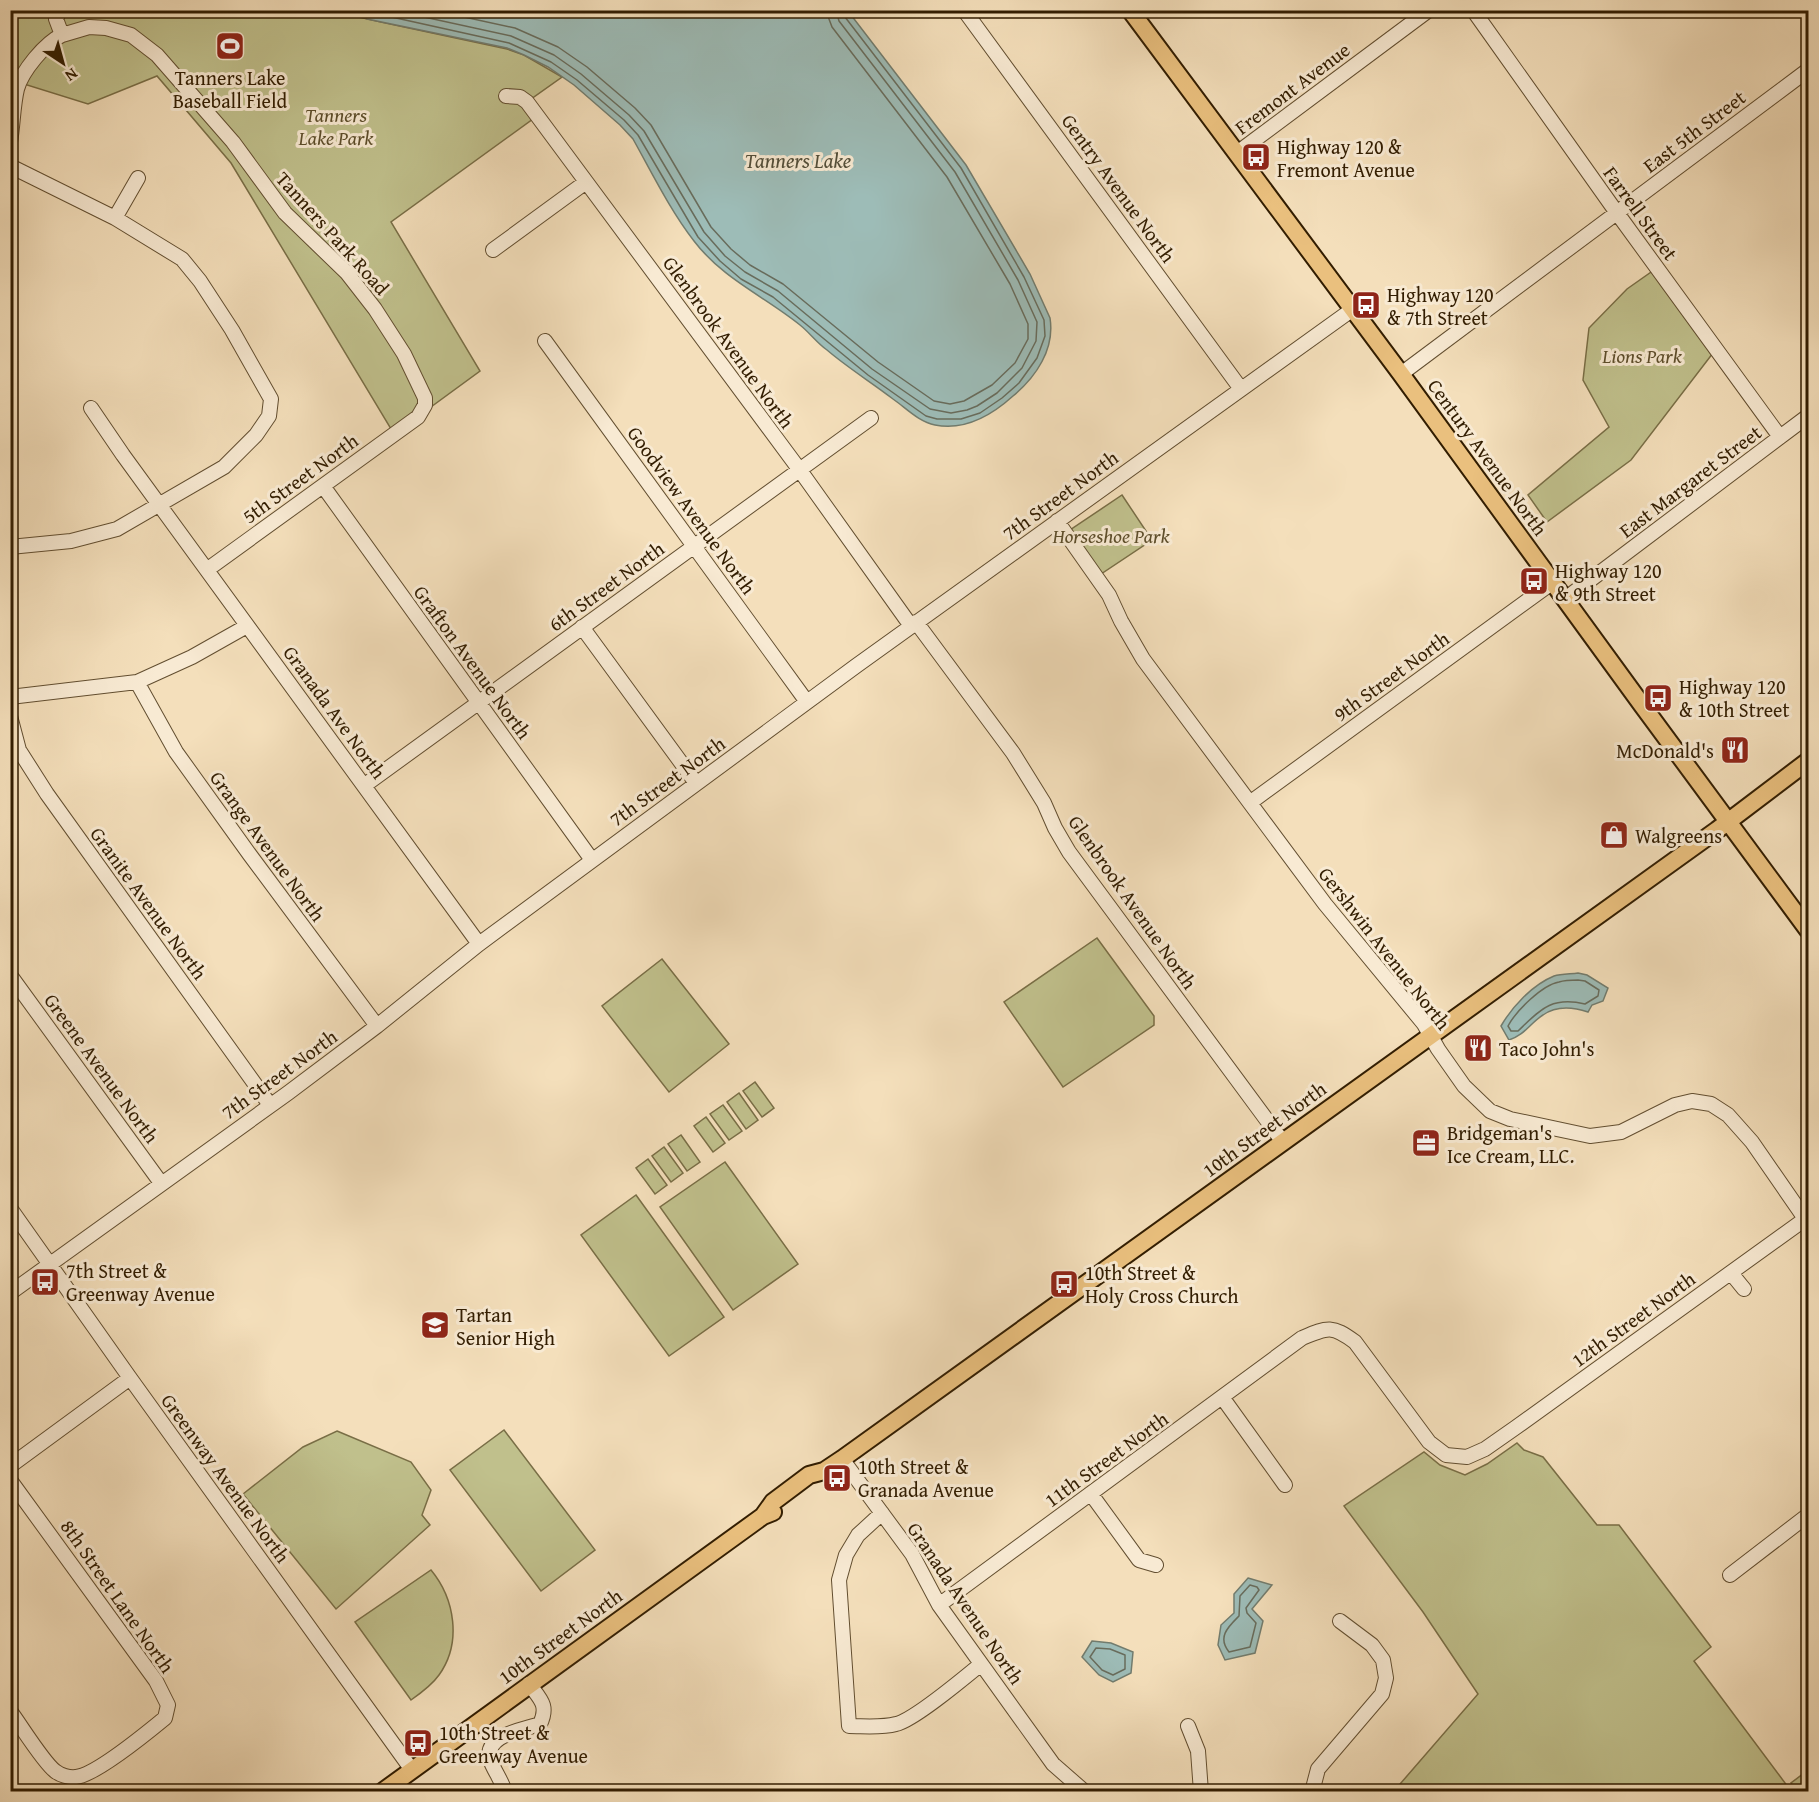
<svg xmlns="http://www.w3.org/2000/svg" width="1819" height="1802" viewBox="0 0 1819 1802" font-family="'Gentium Book Plus',serif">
  <rect width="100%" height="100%" fill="#f4dfbb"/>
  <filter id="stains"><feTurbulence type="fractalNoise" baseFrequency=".00333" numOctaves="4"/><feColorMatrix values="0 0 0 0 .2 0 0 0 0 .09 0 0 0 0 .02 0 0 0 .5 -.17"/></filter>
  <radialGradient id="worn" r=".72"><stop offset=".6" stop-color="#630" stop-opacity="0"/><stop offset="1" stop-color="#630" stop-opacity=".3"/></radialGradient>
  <!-- green -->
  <path fill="#c0c08c" stroke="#796e46" stroke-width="1.5" d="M29,10L348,11L359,17L381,22L507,49L524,55L562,77L527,102L537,116L391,222L480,371L394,434L231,163L157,76L88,104L11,80L10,24Z
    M1654,270L1713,353L1631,460L1547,522L1528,495L1609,427L1583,380L1589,328L1627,289Z
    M1122,495L1152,540L1101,574L1070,530Z
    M1097,938L1154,1016V1025L1063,1087L1004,1002Z
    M662,959L729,1044L669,1092L602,1006Z
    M755,1082L774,1108L762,1117L743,1091Z
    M739,1093L758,1120L746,1129L727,1102Z
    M723,1105L742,1131L729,1140L710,1114Z
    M706,1117L725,1143L713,1152L694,1126Z
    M681,1135L700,1162L687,1171L668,1144Z
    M664,1147L683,1173L671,1182L652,1156Z
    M648,1159L667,1185L655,1194L636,1168Z
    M725,1162L798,1264L733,1310L660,1207Z
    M636,1195L724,1317L669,1356L581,1235Z
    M504,1430L595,1550L541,1591L450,1470Z
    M337,1431L411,1462L431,1490L422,1515L430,1525L336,1609L243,1494L303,1447Z
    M1517,1443L1524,1450L1543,1457L1597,1525H1619L1711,1647L1694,1661L1791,1791H1394L1478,1694L1423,1612L1344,1506L1424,1452L1440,1465L1465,1475L1487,1464Z
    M431,1570C455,1599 462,1643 439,1675C432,1685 421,1693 411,1700L355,1622Z
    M1808,1770V1791H1797L1791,1783Z"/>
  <!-- water -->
  <path fill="#9dbcb7" stroke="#727c6e" stroke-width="1.5" d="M348,11H848L966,165L1030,274L1050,318C1055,349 1036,377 1013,396C992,415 965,431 935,425C919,422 906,408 893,399C871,382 848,368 827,350C817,343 810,333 800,325C764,296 723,279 694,241C670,210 652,173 633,139L620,125L574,85L548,67L524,55L507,48L367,19Z
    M1578,973L1587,975L1608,988L1603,1001L1592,1005L1588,1012C1573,1007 1557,1005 1543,1015C1529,1024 1526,1034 1509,1040L1501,1026C1512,1007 1532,985 1554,976C1561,974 1571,974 1578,973Z
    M1248,1578L1272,1585L1252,1609L1263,1621L1255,1653L1225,1660L1218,1645L1221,1625L1234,1613V1594Z
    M1092,1641L1111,1643L1133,1652L1131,1673L1113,1682L1099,1675L1082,1657Z"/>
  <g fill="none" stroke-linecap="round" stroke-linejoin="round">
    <!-- shore -->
    <path stroke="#686c5c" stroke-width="1.5" d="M360,10L509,43L551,62L577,80L624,120L638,135L698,237L720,261L741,279L773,297L868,375L926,416L937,419H961L980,413L1002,398L1019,383L1037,358L1045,336L1044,320L1024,277L961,168L845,17L844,10
      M392,10L511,36L554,55L581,74L629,115L644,131L704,232L725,256L745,272L778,291L872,369L930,409L951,413L967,410L977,406L997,393L1022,368L1036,341L1037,322L1018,280L955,172L839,21L836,10
      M432,10L515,28L558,47L587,67L635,108L651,125L711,227L731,249L750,265L783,284L878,362L934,401L950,404L964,401L992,385L1015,363L1028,339V324L1010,284L947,177L832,27L829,19L827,10
      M1578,980L1585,981L1599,990L1598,996L1585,1004C1551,996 1540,1010 1518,1031H1511L1508,1026C1516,1011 1542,985 1559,982C1565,980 1572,980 1578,980Z
      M1250,1585L1257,1587L1259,1590L1246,1608L1247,1613L1256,1623L1250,1647L1229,1652C1217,1637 1228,1627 1239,1616L1240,1596Z
      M1096,1648L1110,1649L1125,1655V1669L1113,1675L1102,1670L1090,1657Z"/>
    <!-- minor casing -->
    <g stroke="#624e30" stroke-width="16">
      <path id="minor" d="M964,10L1241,389
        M1473,10L1617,213L1780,437
        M62,35L89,27L106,28L131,35L157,55L233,142L285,213L347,273L375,309L404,354L425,398V405L418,417L208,569
        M506,96L520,97L527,102L799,469L911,626
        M10,142C13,125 13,106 17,89C22,71 45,43 62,35L56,19L60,10
        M1237,153L1429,10
        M10,166L115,218L182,259L200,281L232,330L271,399L269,416L256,435L224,467L117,529L71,541L10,547
        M115,218L138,178
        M493,250L586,182
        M545,341L807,702
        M1401,374L1808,70
        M91,408L123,455L479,944
        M323,486L592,860
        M1057,521L1109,595L1121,621L1143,659L1325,904L1424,1024L1438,1049L1464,1086L1490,1111L1510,1119L1590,1136L1621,1132L1675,1105L1692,1101L1711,1104L1728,1115L1752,1142L1808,1223
        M1565,599L1808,416
        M916,622L1013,753L1044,803L1055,828L1069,852L1283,1142
        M582,627L696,783
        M137,682L176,752L250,855L377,1026
        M10,697L137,682L192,657L247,626
        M10,716L19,750L47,794L270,1105
        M365,785L871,418
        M1251,802L1553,582
        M10,975L161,1183
        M10,1208L130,1378L412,1770
        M1731,1273L1744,1289
        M10,1293L288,1093L377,1026L479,944L856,666L1353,309
        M1222,1397L1285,1485
        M842,1459L912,1554L939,1605L1053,1764L1085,1792
        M10,1466L130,1378
        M10,1480L156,1681L168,1705L165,1718C148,1732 96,1775 76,1777C69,1778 60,1775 55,1771C43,1762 20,1724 10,1711
        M1091,1494L1139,1560L1156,1565
        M882,1513L858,1535L846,1555L839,1580L849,1726C864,1726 881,1728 896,1724C914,1720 964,1678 981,1664
        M1730,1575L1808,1515
        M939,1605L1302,1338C1328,1327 1332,1325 1355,1342L1429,1442L1446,1455L1467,1457L1485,1449L1515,1428L1808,1217
        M1188,1726L1198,1751L1201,1792
        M505,1792C502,1781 495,1772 491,1762C481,1735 523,1730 540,1724C549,1705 540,1699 529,1684
        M1312,1792L1318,1769L1382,1694L1386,1678L1383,1660L1372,1645L1340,1621"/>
    </g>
    <!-- major casing -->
    <g stroke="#321d01" stroke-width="20">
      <path id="major" d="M1130,10L1401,374L1642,705L1808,930
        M763,1516L773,1502L809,1475L824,1471L842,1459L1717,830L1808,761
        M382,1792L763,1516L773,1512"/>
    </g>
    <!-- minor -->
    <use href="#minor" stroke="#f8ead3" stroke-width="14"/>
    <!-- major -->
    <use href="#major" stroke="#eac07e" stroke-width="16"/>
  </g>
  <!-- icons -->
  <defs>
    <g id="stadium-square" transform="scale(1.5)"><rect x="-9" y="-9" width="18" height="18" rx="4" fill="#8f2418" stroke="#f8ead3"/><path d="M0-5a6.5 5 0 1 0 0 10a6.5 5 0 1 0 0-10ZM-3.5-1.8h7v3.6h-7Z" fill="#fff"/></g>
    <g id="bus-square" transform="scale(1.5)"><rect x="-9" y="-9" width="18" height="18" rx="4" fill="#8f2418" stroke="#f8ead3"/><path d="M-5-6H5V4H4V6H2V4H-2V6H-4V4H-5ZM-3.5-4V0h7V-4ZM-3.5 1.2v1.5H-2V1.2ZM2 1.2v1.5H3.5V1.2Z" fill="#fff"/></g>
    <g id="restaurant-square" transform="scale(1.5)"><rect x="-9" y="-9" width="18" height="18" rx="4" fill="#8f2418" stroke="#f8ead3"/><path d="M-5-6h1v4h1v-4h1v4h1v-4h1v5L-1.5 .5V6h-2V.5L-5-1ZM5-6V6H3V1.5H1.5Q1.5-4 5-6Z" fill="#fff"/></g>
    <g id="shop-square" transform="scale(1.5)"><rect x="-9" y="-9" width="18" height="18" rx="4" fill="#8f2418" stroke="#f8ead3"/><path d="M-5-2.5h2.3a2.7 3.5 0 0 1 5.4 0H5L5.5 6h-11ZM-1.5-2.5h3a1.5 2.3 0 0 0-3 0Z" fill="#fff"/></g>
    <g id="office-square" transform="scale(1.5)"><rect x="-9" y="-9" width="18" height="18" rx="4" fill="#8f2418" stroke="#f8ead3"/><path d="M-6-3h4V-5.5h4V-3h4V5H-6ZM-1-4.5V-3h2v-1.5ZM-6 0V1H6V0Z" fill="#fff"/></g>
    <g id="school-square" transform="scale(1.5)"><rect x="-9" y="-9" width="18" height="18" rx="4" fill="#8f2418" stroke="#f8ead3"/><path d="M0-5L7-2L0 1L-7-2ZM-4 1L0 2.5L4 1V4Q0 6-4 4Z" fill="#fff"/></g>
  </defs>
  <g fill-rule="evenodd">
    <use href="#stadium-square" x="230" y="46"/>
    <use href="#bus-square" x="1256" y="157"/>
    <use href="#bus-square" x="1366" y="305"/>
    <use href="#bus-square" x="1534" y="581"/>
    <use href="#bus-square" x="1658" y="698"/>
    <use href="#restaurant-square" x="1735" y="750"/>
    <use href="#shop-square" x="1614" y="835"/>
    <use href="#restaurant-square" x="1478" y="1048"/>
    <use href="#office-square" x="1426" y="1143"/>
    <use href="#bus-square" x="45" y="1282"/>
    <use href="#bus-square" x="1064" y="1284"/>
    <use href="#school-square" x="435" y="1325"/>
    <use href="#bus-square" x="837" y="1478"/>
    <use href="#bus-square" x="418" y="1743"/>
  </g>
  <g text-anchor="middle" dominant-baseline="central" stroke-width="6" stroke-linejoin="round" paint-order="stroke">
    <!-- poi labels -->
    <g font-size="20" fill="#321d01" stroke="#f8ead3" text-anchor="start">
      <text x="230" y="77" text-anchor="middle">Tanners Lake<tspan x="230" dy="23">Baseball Field</tspan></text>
      <text x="1277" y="146">Highway 120 &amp;<tspan x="1277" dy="23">Fremont Avenue</tspan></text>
      <text x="1387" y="294">Highway 120<tspan x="1387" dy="23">&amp; 7th Street</tspan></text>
      <text x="1555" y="570">Highway 120<tspan x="1555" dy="23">&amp; 9th Street</tspan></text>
      <text x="1679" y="686">Highway 120<tspan x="1679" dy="23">&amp; 10th Street</tspan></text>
      <text x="1714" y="750" text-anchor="end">McDonald's</text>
      <text x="1635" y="835">Walgreens</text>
      <text x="1499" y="1048">Taco John's</text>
      <text x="1447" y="1132">Bridgeman's<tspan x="1447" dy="23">Ice Cream, LLC.</tspan></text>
      <text x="66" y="1270">7th Street &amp;<tspan x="66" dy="23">Greenway Avenue</tspan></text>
      <text x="1085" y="1272">10th Street &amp;<tspan x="1085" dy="23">Holy Cross Church</tspan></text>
      <text x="456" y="1314">Tartan<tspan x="456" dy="23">Senior High</tspan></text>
      <text x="858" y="1466">10th Street &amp;<tspan x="858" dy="23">Granada Avenue</tspan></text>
      <text x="439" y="1732">10th Street &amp;<tspan x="439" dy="23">Greenway Avenue</tspan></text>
    </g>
    <!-- street labels -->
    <g font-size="20" fill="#321d01" stroke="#f8ead3">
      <text transform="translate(1292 88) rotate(-37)">Fremont Avenue</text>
      <text transform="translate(1694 131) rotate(-37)">East 5th Street</text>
      <text transform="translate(1119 188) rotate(54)">Gentry Avenue North</text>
      <text transform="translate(1641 213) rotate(54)">Farrell Street</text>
      <text transform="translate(333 233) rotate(48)">Tanners Park Road</text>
      <text transform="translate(729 342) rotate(54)">Glenbrook Avenue North</text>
      <text transform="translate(1488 457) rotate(54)">Century Avenue North</text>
      <text transform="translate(300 478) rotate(-36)">5th Street North</text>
      <text transform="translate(1690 481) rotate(-37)">East Margaret Street</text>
      <text transform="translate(1060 495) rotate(-36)">7th Street North</text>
      <text transform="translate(692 510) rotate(54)">Goodview Avenue North</text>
      <text transform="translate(606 586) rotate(-36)">6th Street North</text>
      <text transform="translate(473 662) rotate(54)">Grafton Avenue North</text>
      <text transform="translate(1391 676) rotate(-36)">9th Street North</text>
      <text transform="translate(335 712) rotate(54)">Granada Ave North</text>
      <text transform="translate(667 781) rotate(-36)">7th Street North</text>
      <text transform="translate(268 846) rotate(54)">Grange Avenue North</text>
      <text transform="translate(1133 902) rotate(55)">Glenbrook Avenue North</text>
      <text transform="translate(149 903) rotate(54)">Granite Avenue North</text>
      <text transform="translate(1385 948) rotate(52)">Gershwin Avenue North</text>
      <text transform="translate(102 1068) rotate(54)">Greene Avenue North</text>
      <text transform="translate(279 1074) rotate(-36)">7th Street North</text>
      <text transform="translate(1264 1129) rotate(-36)">10th Street North</text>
      <text transform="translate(1633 1319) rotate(-36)">12th Street North</text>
      <text transform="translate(1106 1459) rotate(-36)">11th Street North</text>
      <text transform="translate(226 1478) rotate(54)">Greenway Avenue North</text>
      <text transform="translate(118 1596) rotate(55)">8th Street Lane North</text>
      <text transform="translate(966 1603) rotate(56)">Granada Avenue North</text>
      <text transform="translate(560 1636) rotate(-36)">10th Street North</text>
    </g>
    <!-- park labels -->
    <g font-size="20" font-style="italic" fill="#5d4e2b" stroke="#f8ead3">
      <text x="336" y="114">Tanners<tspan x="336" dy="23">Lake Park</tspan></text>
      <text x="1642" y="355">Lions Park</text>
      <text x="1111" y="535">Horseshoe Park</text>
    </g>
    <!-- water labels -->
    <g font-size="21" font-style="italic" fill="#524d38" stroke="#f8ead3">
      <text x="798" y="160">Tanners Lake</text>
    </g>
  </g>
  <!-- margin -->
  <rect width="1819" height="1802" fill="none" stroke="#f4dfbb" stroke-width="36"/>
  <rect x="12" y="12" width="1795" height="1778" fill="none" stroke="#321d01" stroke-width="3"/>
  <rect x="18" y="18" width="1783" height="1766" fill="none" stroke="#321d01" stroke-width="1.5"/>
  <!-- north arrow -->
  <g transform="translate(63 63) rotate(144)" stroke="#f8ead3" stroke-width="4.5" paint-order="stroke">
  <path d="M0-4.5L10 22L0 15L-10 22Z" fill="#321d01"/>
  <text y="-9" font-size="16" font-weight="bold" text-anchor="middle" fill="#321d01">N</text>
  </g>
  <rect width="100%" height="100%" filter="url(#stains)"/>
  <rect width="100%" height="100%" fill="url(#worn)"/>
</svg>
